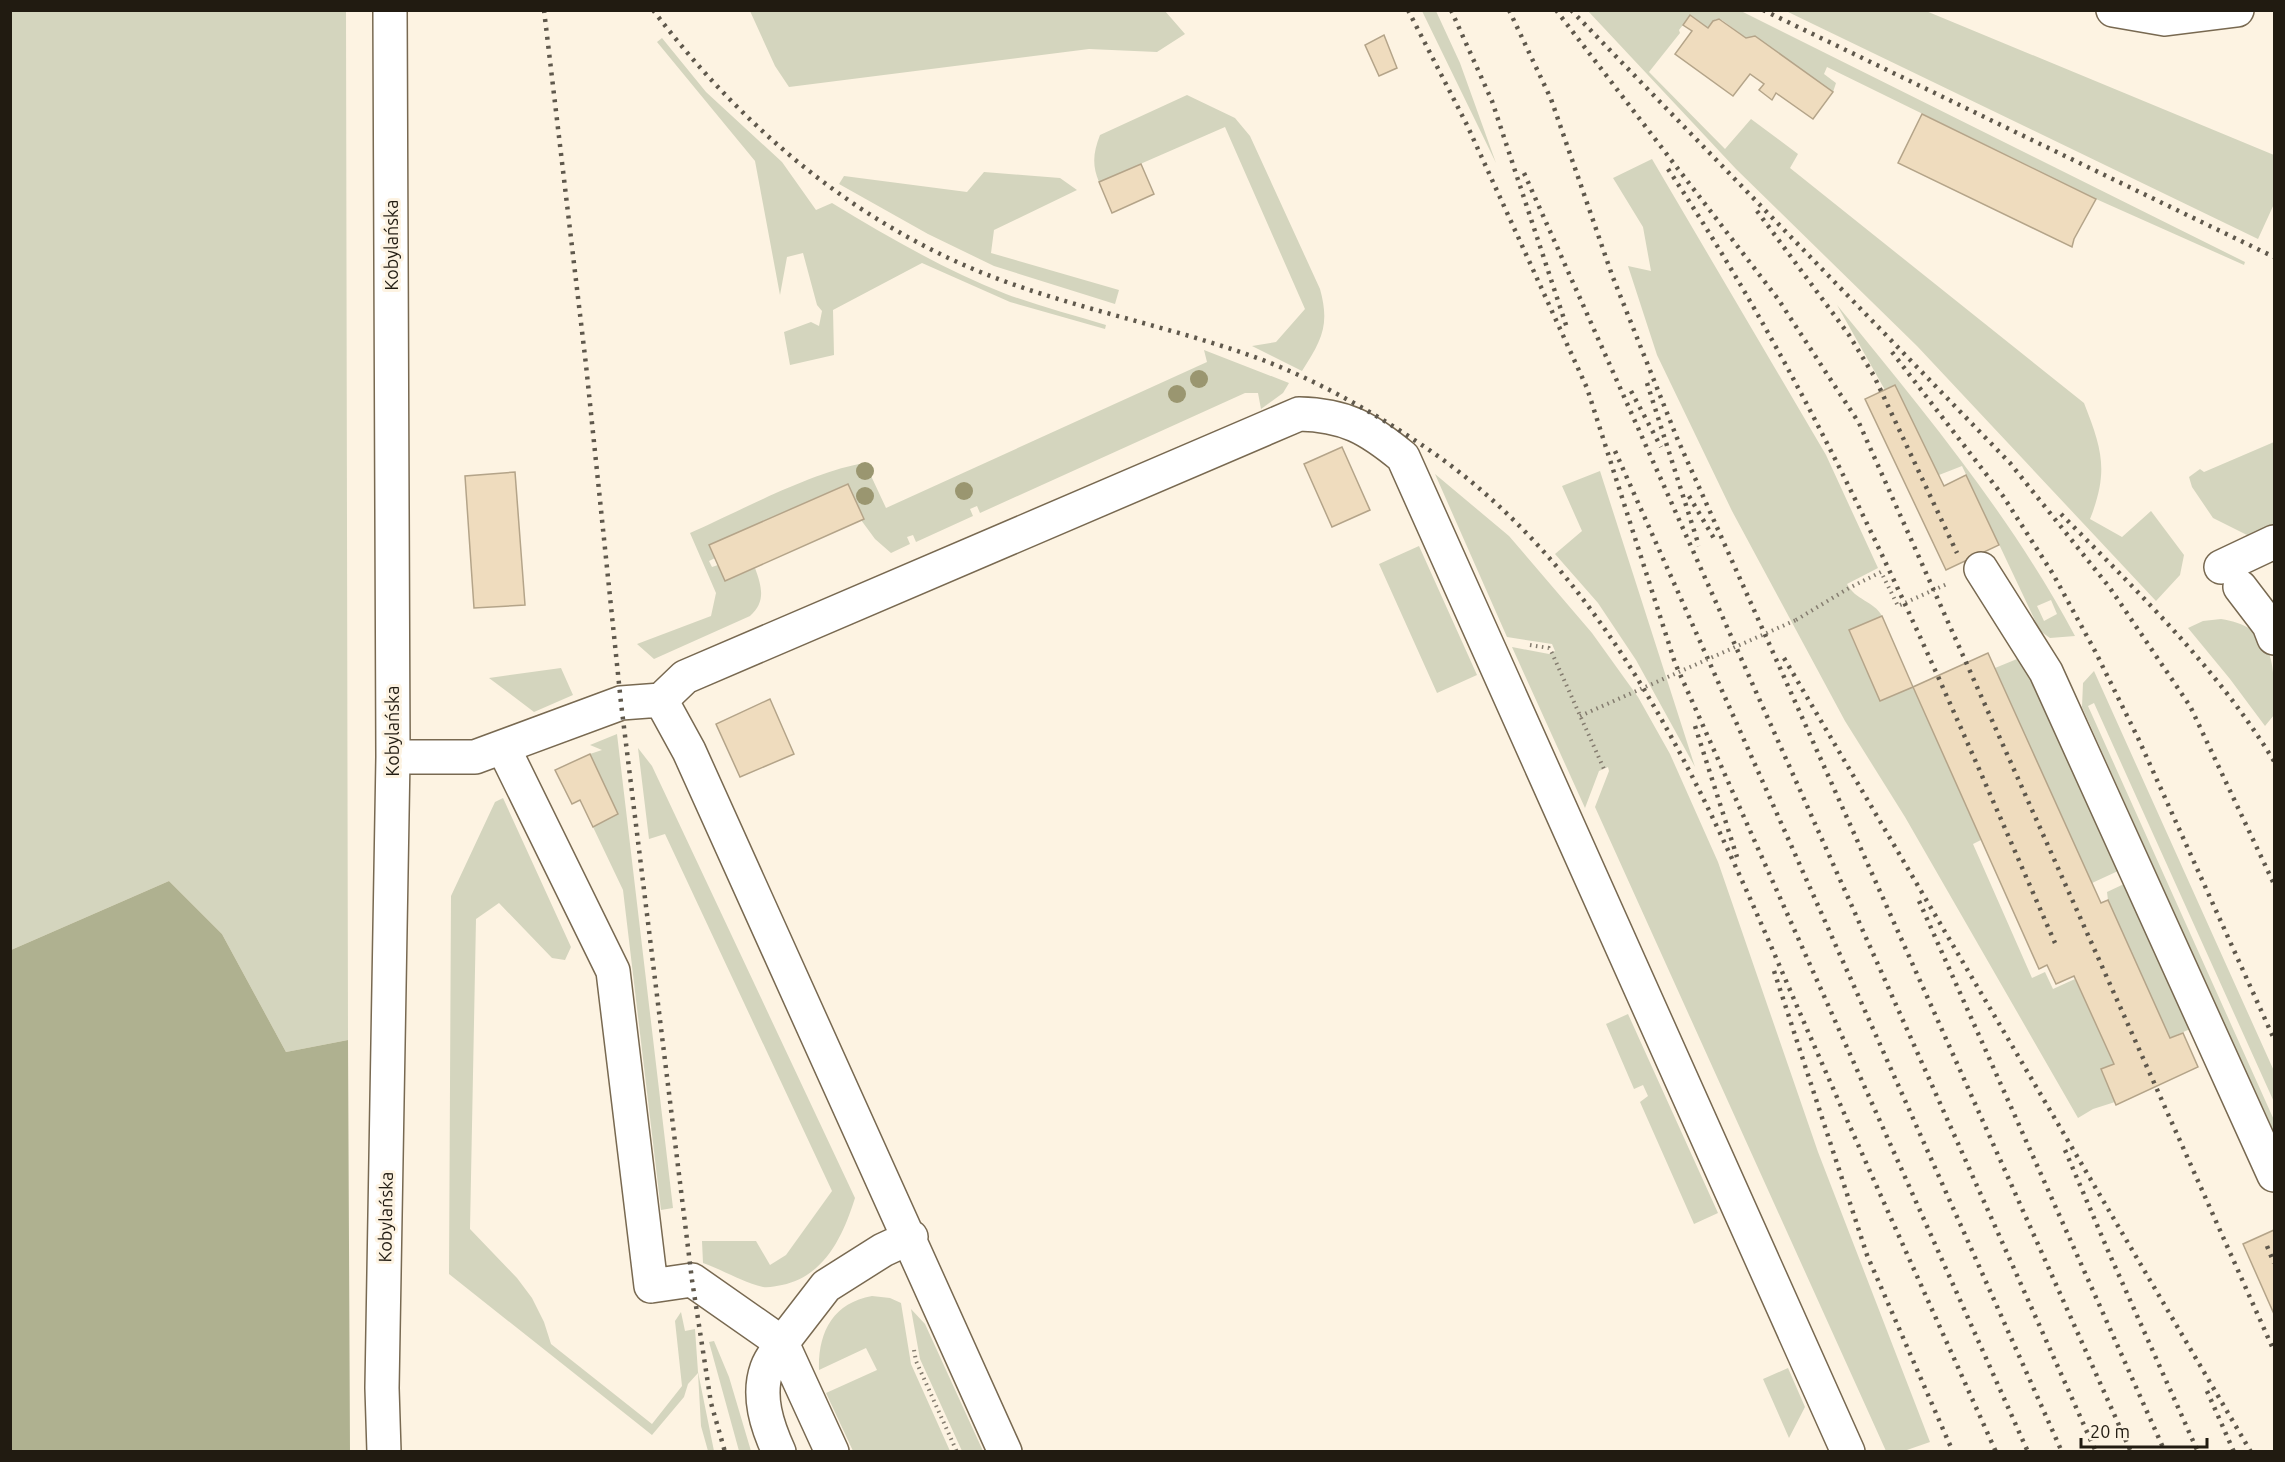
<svg xmlns="http://www.w3.org/2000/svg" width="2285" height="1462" viewBox="0 0 2285 1462" font-family="Ubuntu,sans-serif">
  <rect width="100%" height="100%" fill="#fdf3e2"/>
  <!-- green -->
  <path fill="#d4d5be" fill-rule="evenodd" d="M10,11H346L348,1040L286,1052L222,934L169,881L11,950Z
    M750,11H1165L1185,34L1157,52L1089,49L789,87L775,66Z
    M1422,11H1436L1460,63L1496,163Z
    M1588,11H1741L2245,262L2244,265L2096,199L1827,67L1824,74L1836,83L1833,92L1755,36L1746,38L1722,20L1716,19L1708,28L1690,16L1679,30L1680,33L1649,72L1725,149L1751,119L1798,154L1790,168L2084,403C2102,449 2109,471 2090,519L2122,537L2151,511L2184,555L2180,575L2156,601L1917,346L1736,169Z
    M1786,11H1926L2274,155V204L2258,239Z
    M662,38L706,92L782,162L816,210L832,203C888,237 945,270 1006,294C1038,306 1073,315 1106,325L1105,329L1010,302L922,263L833,310L834,355L790,365L784,332L811,322L819,326L822,311L817,305L803,253L787,257L780,295L755,161L657,42Z
    M1187,95L1235,118L1250,136L1320,289C1330,325 1322,340 1302,371L1252,346L1276,342L1305,309L1225,127L1099,182C1092,165 1093,153 1100,135Z
    M1652,159L1826,455L1878,568L1847,584C1855,600 1874,601 1882,616L1849,631L1880,701L1913,687L1981,840L1973,844L2032,978L2045,972L2053,989L2075,979L2114,1064L2101,1070L2115,1102L2093,1109L2078,1118L1905,817L1845,721L1732,511L1657,355L1628,266L1651,271L1643,227L1613,178Z
    M984,172L1060,178L1077,190L994,230L991,253L1119,290L1115,304L994,266L928,234L839,184L844,176L967,192Z
    M1837,305C1923,410 2011,516 2075,636L2050,638L2040,631L1962,466L1939,475L1895,385L1885,390ZM2051,600L2057,614L2044,621L2037,606Z
    M1204,350L1289,383L1283,393L1261,409L1258,393H1245L980,513L977,506L970,509L973,516L916,542L913,535L907,537L910,544L891,553L875,539L861,520L864,519L847,484L710,545L715,558L709,561L712,567L718,565L725,581L755,568C762,587 766,602 750,616L654,659L637,644L711,616L716,593L690,533C740,511 813,471 865,463L886,508L1207,362Z
    M2274,442V525L2249,536L2213,518L2192,487L2189,477L2200,469L2204,472Z
    M1600,471L1695,767L1636,660L1598,603L1555,554L1582,531L1562,486Z
    M1435,474L1509,536L1592,633L1638,697L1670,754L1718,862L1818,1152L1930,1442L1904,1451H1886L1595,807L1609,771L1608,767L1599,771L1585,808L1512,647L1549,654L1555,651L1552,644L1507,637Z
    M1419,546L1477,675L1437,693L1379,564Z
    M2221,619C2279,628 2274,670 2274,715L2265,726L2230,679L2188,628L2203,621Z
    M2017,659L2026,666L2118,871L2092,883L1995,668Z
    M561,668L573,695L534,712L489,678Z
    M2094,671L2274,1071V1102L2094,703L2088,706L2274,1120V1136L2082,707L2083,683Z
    M617,734L673,1208L661,1210L623,890L593,827L618,814L590,754L602,750L590,745Z
    M638,748L652,766L855,1198C843,1236 825,1276 782,1285C775,1286 769,1288 763,1287C742,1282 723,1270 703,1263L702,1241H756L770,1265L786,1255L832,1191L665,834L649,839Z
    M503,798L571,947L565,960L552,958L499,903L476,919L470,1229L517,1278L532,1298L544,1322L551,1344L652,1424L682,1386L675,1321L681,1312L685,1331L695,1329L698,1372L714,1451H708L701,1426L698,1373L688,1384L684,1397L652,1435L449,1274L451,896L495,802Z
    M2124,884L2190,1029L2170,1038L2108,900L2107,892Z
    M1628,1014L1718,1213L1694,1224L1640,1102L1648,1096L1643,1085L1634,1089L1606,1024Z
    M872,1296L890,1298L901,1303L911,1364L950,1451H853L826,1393L877,1370L866,1348L819,1370C818,1332 833,1303 872,1296Z
    M911,1309L925,1324L983,1451H962L920,1359Z
    M714,1341L729,1377L751,1451H739L709,1342Z
    M1788,1368L1805,1407L1789,1438L1763,1379Z"/>
  <!-- forest -->
  <path fill="#afb190" d="M169,881L222,934L286,1052L348,1040L350,1451H11V950Z"/>
  <!-- building -->
  <path fill="#efdcbe" stroke="#b4a489" stroke-width="1.5" d="M1690,15L1708,28L1713,21L1719,19L1746,38L1755,36L1833,92L1813,119L1776,93L1772,100L1759,90L1764,84L1750,74L1733,96L1675,54L1692,31L1683,25Z
    M1384,35L1397,68L1379,76L1365,45Z
    M1922,114L2096,199L2074,239L2072,247L1898,163Z
    M1141,164L1154,194L1112,213L1099,182Z
    M1895,385L1944,486L1966,475L1999,545L1946,570L1865,399Z
    M1342,447L1370,510L1332,527L1304,464Z
    M515,472L525,605L474,608L465,476Z
    M848,484L864,519L725,581L709,545Z
    M1882,616L1913,687L1880,701L1849,630Z
    M1988,653L2101,903L2108,900L2170,1038L2183,1033L2198,1067L2116,1105L2101,1069L2114,1064L2074,976L2056,984L2047,965L2039,969L1913,687Z
    M770,699L794,754L740,777L716,724Z
    M590,754L618,814L593,827L580,800L572,804L555,770Z
    M2274,1230V1314L2243,1244Z"/>
  <g fill="none" stroke-linecap="round" stroke-linejoin="round">
    <!-- minor casing -->
    <g stroke="#786951" stroke-width="36">
      <path id="minor" d="M2113,10L2165,19L2237,10
        M2221,567L2274,542
        M1981,569L2046,672L2274,1175
        M2240,587L2269,625L2274,638
        M661,700L685,677L1299,414C1345,415 1368,428 1403,457L1848,1452
        M503,747L613,971L651,1286L692,1280L782,1343C777,1351 770,1359 767,1368C757,1396 767,1426 779,1452
        M393,757H475L621,703L661,700L689,751L1005,1452
        M384,1452L382,1388L393,757L390,10
        M832,1452L782,1343L826,1286L883,1250L911,1237"/>
    </g>
    <!-- path -->
    <path stroke="#847c6f" stroke-width="4" stroke-dasharray="1.5 4.5" stroke-linecap="butt" d="M1796,620L1849,588L1881,572L1898,606L1947,584
      M1530,645L1549,648L1552,653L1604,769
      M914,1350L916,1361L957,1452"/>
    <!-- minor -->
    <use href="#minor" stroke="#fff" stroke-width="33"/>
    <!-- rail -->
    <path stroke="#5f584c" stroke-width="4.5" stroke-dasharray="3 6" stroke-linecap="butt" d="M544,10L586,365L621,703L692,1280L711,1403L725,1452
      M653,10C741,126 855,224 993,277C1077,309 1167,326 1252,356C1316,379 1379,415 1435,454C1633,594 1723,839 1817,1052C1876,1186 1936,1318 1996,1452
      M1408,10L1467,125L1587,388L1675,663L2028,1452
      M1451,10L1492,101L1568,331
      M1509,10L1551,99L1612,275L1677,438L2131,1452
      M1556,10L1778,299L1859,423L2274,1351
      M1571,10L2010,463L2110,588L2190,706L2274,884
      M1763,10L2274,257
      M1668,169C1829,410 1939,679 2055,943
      M1524,173L2096,1452
      M1757,211L1849,335L1874,376L1957,553
      M1892,352L2003,496L2053,574L2095,651L2138,738L2274,1039
      M1647,383L1699,546
      M1631,391L1661,447
      M1615,451L2062,1452
      M1689,496L1715,540
      M2061,514C2137,591 2217,668 2274,761
      M1784,658L2251,1452
      M1695,726L1737,857
      M1919,901L2165,1452
      M1774,971L1867,1255L1953,1452
      M2065,1150L2109,1253L2198,1452
      M2267,1246L2274,1263
      M2207,1391L2234,1452"/>
    <!-- path-bridge -->
    <path stroke="#847c6f" stroke-width="4" stroke-dasharray="1.5 4.5" stroke-linecap="butt" d="M1580,716L1796,620"/>
  </g>
  <!-- trees -->
  <g fill="#9a9670">
    <circle cx="1199" cy="379" r="9"/>
    <circle cx="1177" cy="394" r="9"/>
    <circle cx="865" cy="471" r="9"/>
    <circle cx="964" cy="491" r="9"/>
    <circle cx="865" cy="496" r="9"/>
  </g>
  <g text-anchor="middle" dominant-baseline="central" stroke-width="6" stroke-linejoin="round" paint-order="stroke">
    <!-- street labels -->
    <g font-size="18" fill="#211b11" stroke="#fdf3e2">
      <text transform="translate(391 245) rotate(-90)">Kobylańska</text>
      <text transform="translate(392 731) rotate(-90)">Kobylańska</text>
      <text transform="translate(385 1217) rotate(-89)">Kobylańska</text>
    </g>
  </g>
  <!-- border -->
  <rect width="2285" height="1462" fill="none" stroke="#211b11" stroke-width="24"/>
  <!-- scale -->
  <path d="M2081 1438v9h126v-9" fill="none" stroke="#211b11" stroke-width="3"/>
  <text x="2090" y="1438" font-size="18" fill="#211b11" stroke="#fdf3e2" stroke-width="4.5" paint-order="stroke">20 m</text>
</svg>
